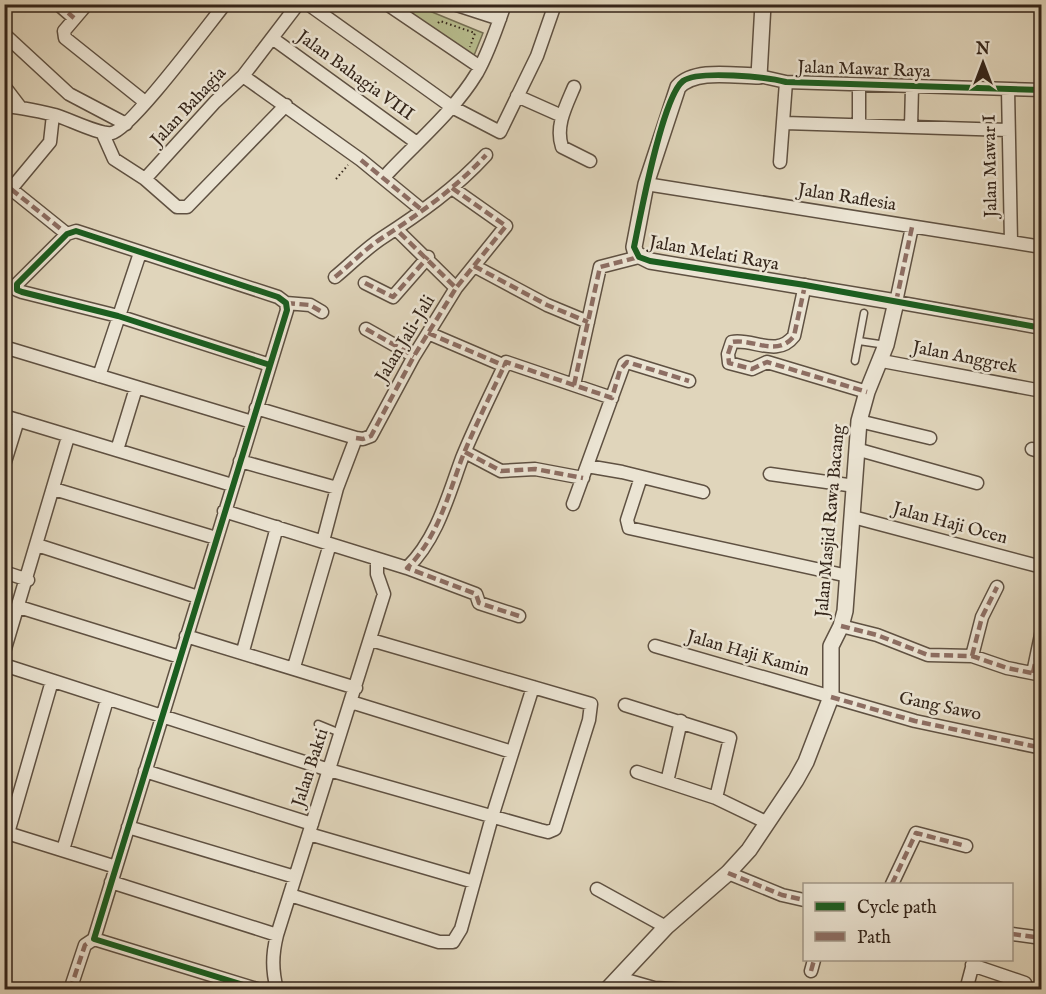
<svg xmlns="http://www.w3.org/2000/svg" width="1046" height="994" viewBox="0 0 1046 994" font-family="'IM FELL English',serif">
  <rect width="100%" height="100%" fill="#e0d5bb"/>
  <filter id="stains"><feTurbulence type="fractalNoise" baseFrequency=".00333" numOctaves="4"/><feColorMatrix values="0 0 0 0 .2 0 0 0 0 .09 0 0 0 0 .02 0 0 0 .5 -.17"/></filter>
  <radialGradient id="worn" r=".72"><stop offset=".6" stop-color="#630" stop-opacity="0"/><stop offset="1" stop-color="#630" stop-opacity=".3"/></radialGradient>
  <!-- green -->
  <path fill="#b7bc8d" stroke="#767054" stroke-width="1.5" d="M399,5H415L483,33L473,58H466Z"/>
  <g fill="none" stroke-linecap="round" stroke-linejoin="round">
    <!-- service casing -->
    <g stroke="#5f5142" stroke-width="9">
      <path id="service" d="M859,341L886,345
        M855,361L864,313
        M318,724L340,733"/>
    </g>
    <!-- minor casing -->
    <g stroke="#5f5142" stroke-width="15">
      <path id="minor" d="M58,4L74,18
        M87,4L64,31L65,38L145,102
        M308,4L452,107L500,132L537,56L553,10
        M387,4L480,67
        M454,4L500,19
        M4,34L69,94L126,124
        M272,38L417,143
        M243,76L361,160L422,210
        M759,76L786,82L1042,90
        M4,86L20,107
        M574,87C566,106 555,126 562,147L590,161
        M1008,89L1011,242
        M517,96L562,116
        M4,106C21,107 38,111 55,115C69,119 99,135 112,133C130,130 208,25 225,4
        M53,115L50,142L11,189L67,234
        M785,123L1008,130
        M859,125V85
        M911,127L912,87
        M102,132L114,159L145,179L215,102L243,76L298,4
        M780,162L786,82
        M388,173C418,141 454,111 477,73C489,52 497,27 505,4
        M145,179L177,207H187L286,105
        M646,184L1042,247
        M452,188L506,226L456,288
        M912,227L896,302L1042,328
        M474,266L547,305L588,322
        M335,277C351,264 365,249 382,238C419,214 456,188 486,155
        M365,283L393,297L428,257
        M805,285L794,336C777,358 753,338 732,342L728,354L729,363L752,369L767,362L867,392
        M286,303L310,305L322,312
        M366,329L414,356
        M428,333L505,366
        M4,347L252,422
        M882,361L1042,391
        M99,376L140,253
        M574,385L600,267L639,257
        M256,408L356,438L337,488L323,541
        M4,416L232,485
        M859,421L930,438
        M356,438L363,439L371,436L414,356L456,288L397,230
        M856,449L977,483
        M1032,449L1042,452
        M117,450L136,388
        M465,452L501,471L535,469L583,478
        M240,461L337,488
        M4,465L18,420
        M587,466L622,472L703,492
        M770,474L855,486
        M641,477L627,520L629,528L848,576
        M54,489L216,538
        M573,504L624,364L627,362L689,381
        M224,511L407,568L476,594L479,603L519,616
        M853,517L1038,566
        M37,545L198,597
        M407,568C437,539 448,496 462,458C475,426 491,394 506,362L612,398
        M4,572L28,580
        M19,607L180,657
        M841,626L877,635L928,655L972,656L1007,668L1042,675
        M186,636L356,688
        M655,646L915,721L1042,748
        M243,651L277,527
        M4,652L68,437
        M972,656L982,617L997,587
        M4,665L329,770L540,830L548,832L555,829L589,720L591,704L371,640
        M294,667L330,544
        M1033,673L1042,630
        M351,702L512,752
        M625,705L730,738L716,798
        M145,771L312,824
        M637,772L716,798L768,823
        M667,782L681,721
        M128,827L295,877
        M4,832L116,867
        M8,833L52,681
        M309,834L474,882
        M63,850L107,700
        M728,873L782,895L804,900
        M111,882L277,935
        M892,884L916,833L966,846
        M597,889L666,927
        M290,895L439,942H453L461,929L492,817L533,687
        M1012,934L1042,938
        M972,965L1025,983
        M811,971L814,960
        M619,978L654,988L693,990
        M70,990L85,945L94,939
        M260,990L94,939L287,310L286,303L278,297L76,231L67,234L17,284V290L22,292L118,316L270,365
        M277,990C272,970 272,955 277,935L384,594L377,574V559
        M966,990L974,960"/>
    </g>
    <!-- tertiary casing -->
    <g stroke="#5f5142" stroke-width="18">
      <path id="tertiary" d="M607,990L666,927L728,873L749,850L796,780L806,762L831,697V646L841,626L845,611L859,421L867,392L886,345L896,302L650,261L636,254L634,247L646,184L678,87C695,68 735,76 759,76L763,4"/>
    </g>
    <!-- path -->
    <path stroke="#34251a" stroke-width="2" stroke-dasharray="1.5 3" stroke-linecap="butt" d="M438,23L440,21L475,33L470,47
      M336,179L348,165"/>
    <!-- service -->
    <use href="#service" stroke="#ebe4d3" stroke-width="6"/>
    <!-- minor -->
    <use href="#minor" stroke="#ebe4d3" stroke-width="12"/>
    <!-- tertiary -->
    <use href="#tertiary" stroke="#ebe4d3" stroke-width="15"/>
    <!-- quiet -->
    <path stroke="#8d6e63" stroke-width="4.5" stroke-dasharray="9 4.5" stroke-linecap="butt" d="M58,4L74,18
      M361,160L422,210
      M452,188L506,226L456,288
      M11,189L67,234
      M474,266L547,305L588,322
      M335,277C351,264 365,249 382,238C419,214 456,188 486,155
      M365,283L393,297L428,257
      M805,285L794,336C777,358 753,338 732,342L728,354L729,363L752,369L767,362L867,392
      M896,302L912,227
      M286,303L310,305L322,312
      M366,329L414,356
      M428,333L505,366
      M574,385L600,267L639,257
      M356,438L363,439L371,436L414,356L456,288L397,230
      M465,452L501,471L535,469L583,478
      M519,616L479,603L476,594L407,568C437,539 448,496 462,458C475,426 491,394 506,362L612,398L620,370L627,362L689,381
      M841,626L877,635L928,655L972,656L1007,668L1042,675
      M972,656L982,617L997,587
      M1033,673L1042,630
      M831,697L915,721L1042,748
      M728,873L782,895L804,900
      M892,884L916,833L966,846
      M1012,934L1042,938
      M811,971L814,960
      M70,990L85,945L94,939"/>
    <!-- cycleway casing -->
    <g stroke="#ebe4d3" stroke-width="10">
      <path id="cycleway" d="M1042,90L786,82C768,77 698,70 683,81C662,97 640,218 634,247L639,257L650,261L805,285L1042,328
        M260,990L94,939L287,310L286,303L278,297L76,231L67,234L17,284V290L22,292L118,316L270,365"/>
    </g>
    <!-- cycleway -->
    <use href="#cycleway" stroke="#1b5e20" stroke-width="6"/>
  </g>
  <g text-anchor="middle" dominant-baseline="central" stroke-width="5" stroke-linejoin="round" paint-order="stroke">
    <!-- street labels -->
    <g font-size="18" fill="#34251a" stroke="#ebe4d3">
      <text transform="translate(864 70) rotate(2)">Jalan Mawar Raya</text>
      <text transform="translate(355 76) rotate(36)">Jalan Bahagia VIII</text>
      <text transform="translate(189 107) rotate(-47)">Jalan Bahagia</text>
      <text transform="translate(991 166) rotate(-91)">Jalan Mawar I</text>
      <text transform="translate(847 198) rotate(9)">Jalan Raflesia</text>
      <text transform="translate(714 254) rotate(10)">Jalan Melati Raya</text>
      <text transform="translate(406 339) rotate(-59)">Jalan Jali-Jali</text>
      <text transform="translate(965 358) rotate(11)">Jalan Anggrek</text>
      <text transform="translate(831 521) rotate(-85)">Jalan Masjid Rawa Bacang</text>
      <text transform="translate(950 524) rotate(15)">Jalan Haji Ocen</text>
      <text transform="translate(748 654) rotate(16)">Jalan Haji Kamin</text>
      <text transform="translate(940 707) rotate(12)">Gang Sawo</text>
      <text transform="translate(311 768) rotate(-72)">Jalan Bakti</text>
    </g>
  </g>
  <!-- margin -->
  <rect width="1046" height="994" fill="none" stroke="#e0d5bb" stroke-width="24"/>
  <rect x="6" y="6" width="1034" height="982" fill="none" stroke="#34251a" stroke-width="3"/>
  <rect x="12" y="12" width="1022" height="970" fill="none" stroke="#34251a" stroke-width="1.5"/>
  <!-- legend -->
  <rect x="803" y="883" width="210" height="78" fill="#ebe4d3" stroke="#a29889" stroke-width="1.5"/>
  <rect x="815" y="902" width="30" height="9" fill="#1b5e20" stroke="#a29889" stroke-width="1.5"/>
  <text x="857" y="913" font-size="18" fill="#34251a">Cycle path</text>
  <rect x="815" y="932" width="30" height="9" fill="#8d6e63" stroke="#a29889" stroke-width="1.5"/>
  <text x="857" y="943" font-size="18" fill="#34251a">Path</text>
  <!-- north arrow -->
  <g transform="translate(983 63)" stroke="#ebe4d3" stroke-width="4.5" paint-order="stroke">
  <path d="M0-4.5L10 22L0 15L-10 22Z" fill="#34251a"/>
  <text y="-9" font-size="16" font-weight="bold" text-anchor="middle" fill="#34251a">N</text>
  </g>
  <rect width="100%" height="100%" filter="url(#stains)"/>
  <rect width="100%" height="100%" fill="url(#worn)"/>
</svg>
